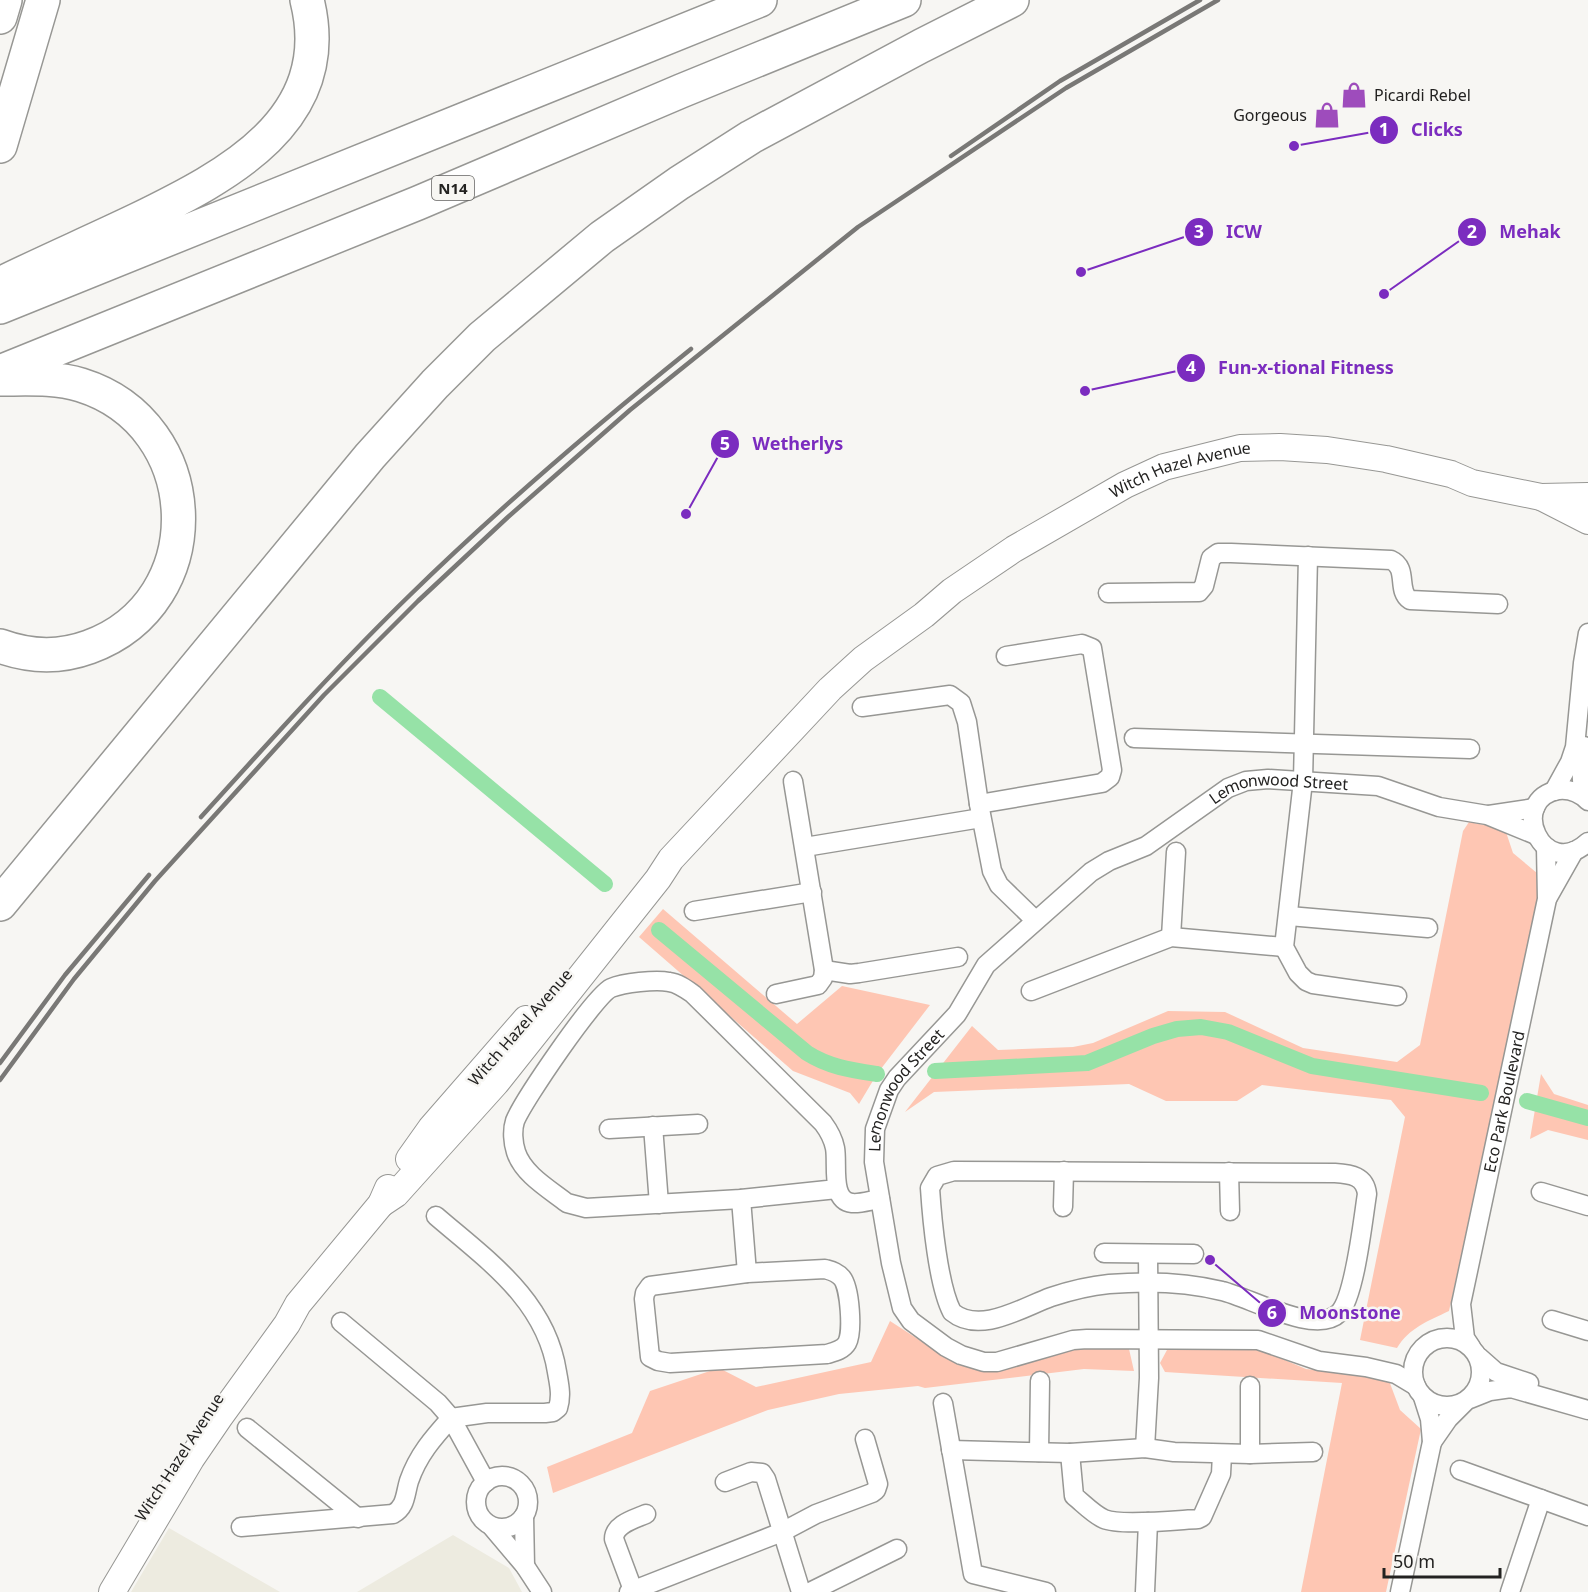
<svg xmlns="http://www.w3.org/2000/svg" width="1588" height="1592" viewBox="0 0 1588 1592" font-family="'Noto Sans',sans-serif">
  <rect width="100%" height="100%" fill="#f7f6f3"/>
  <!-- built -->
  <path fill="#edebe0" d="M169,1528L280,1592H131Z
    M453,1535L509,1568L522,1592H357Z"/>
  <!-- green -->
  <path fill="#fec6b3" d="M1469,822L1505,829L1513,853L1543,878L1449,1311C1428,1321 1409,1328 1397,1348L1360,1340L1405,1117L1391,1100L1262,1085L1237,1101H1166L1129,1084L934,1092L905,1112L972,1026L998,1050L1073,1047L1093,1043L1168,1011L1225,1012L1303,1048L1397,1062L1420,1045L1463,831Z
    M663,909L797,1024L842,986L930,1005L877,1074L859,1104L850,1093L793,1071L639,937Z
    M1541,1074L1554,1094L1588,1105V1140L1548,1130L1530,1139Z
    M890,1321L958,1365L989,1371L1025,1364L1075,1349H1129L1134,1371L1084,1369L925,1388L918,1386L839,1394L768,1410L553,1493L547,1467L632,1433L650,1391L719,1368L756,1387L871,1362Z
    M1167,1350H1261L1306,1369L1388,1378L1400,1410L1421,1429L1386,1592H1301L1342,1383L1165,1372L1160,1363Z"/>
  <g fill="none" stroke-linecap="round" stroke-linejoin="round">
    <!-- canal -->
    <path stroke="#96e2a7" stroke-width="16" d="M380,697L605,884
      M659,930L807,1053C829,1067 851,1070 877,1074
      M935,1071L1087,1063L1153,1036L1177,1029L1201,1027L1228,1032L1312,1066L1481,1093
      M1527,1101L1588,1118"/>
    <!-- street casing -->
    <g stroke="#979794" stroke-width="21">
      <g id="street">
        <path d="M1308,556L1303,781L1284,947L1298,973L1306,981L1313,984L1397,996"/>
        <path d="M1108,593L1199,592L1204,586L1211,558L1218,553H1231L1391,560C1409,568 1396,591 1410,600L1498,604"/>
        <path d="M862,707L950,695L961,703L967,722L979,804L992,871L999,885L1035,920"/>
        <path d="M1134,738L1470,749"/>
        <path d="M1554,791L1570,762L1575,747L1583,663L1588,633"/>
        <path d="M1583,796L1581,763L1584,746"/>
        <path d="M1588,801C1580,793 1570,789 1559,790C1506,799 1543,883 1588,842"/>
        <path d="M979,804L1102,783L1110,777L1112,770L1092,648L1082,644L1006,656"/>
        <path d="M1489,815L1535,808"/>
        <path d="M805,847L981,818"/>
        <path d="M1548,897L1574,851"/>
        <path d="M694,911L812,892"/>
        <path d="M1289,916L1428,928"/>
        <path d="M1171,937L1176,852"/>
        <path d="M824,970L850,974L859,973L958,957"/>
        <path d="M1031,991L1171,937L1284,947"/>
        <path d="M776,994L818,985L823,978L824,970L793,781"/>
        <path d="M653,1126L659,1204"/>
        <path d="M609,1129L698,1124"/>
        <path d="M954,1171L1335,1173C1351,1174 1365,1176 1367,1194C1363,1219 1355,1297 1339,1313C1316,1336 1249,1297 1222,1291C1186,1282 1146,1281 1109,1284C1089,1286 1069,1291 1051,1297C1023,1307 980,1335 952,1312C938,1285 932,1219 930,1188L937,1176Z"/>
        <path d="M1229,1172L1230,1211"/>
        <path d="M837,1189L741,1199L586,1208L567,1203C549,1189 523,1174 516,1152C513,1143 512,1130 515,1121C523,1101 595,995 611,988C623,983 656,979 669,982C678,983 686,989 693,994L823,1123C829,1131 833,1138 835,1148C838,1163 830,1201 852,1203C860,1204 872,1200 880,1199"/>
        <path d="M1541,1192L1588,1206"/>
        <path d="M741,1199L747,1273"/>
        <path d="M1063,1207L1064,1171"/>
        <path d="M1104,1253L1194,1254"/>
        <path d="M825,1269C832,1271 837,1272 842,1278C850,1288 853,1332 847,1343C843,1350 834,1352 827,1354L670,1363L658,1361L650,1357L644,1299L645,1293L650,1286L747,1273Z"/>
        <path d="M1552,1320L1588,1331"/>
        <path d="M341,1322L438,1403L451,1418L487,1413H545L553,1412L558,1408C562,1395 559,1384 557,1372C546,1300 487,1260 436,1216"/>
        <circle cx="1447" cy="1372" r="34"/>
        <path id="s1" d="M1471,1347L1465,1338L1461,1304L1547,899L1546,847"/>
        <path d="M1479,1357L1496,1372L1529,1383"/>
        <path id="s2" d="M1416,1386L1396,1374L1366,1367L1319,1361L1258,1340L1087,1339L1073,1340L997,1362H984L961,1355L946,1347L911,1321L902,1308L891,1263L874,1162L875,1129L889,1090L897,1078L957,1014L986,965L1091,872L1109,861L1146,846L1228,788L1246,781L1268,779L1378,786L1439,807L1487,815L1536,835"/>
        <path d="M1470,1399L1490,1391L1511,1388L1588,1410"/>
        <path d="M943,1403L973,1574L1046,1592"/>
        <path d="M247,1428L358,1518"/>
        <path d="M1432,1442L1448,1419L1465,1402"/>
        <path d="M1145,1448L1149,1378L1148,1254"/>
        <path d="M951,1450L1070,1453L1145,1448L1174,1452L1250,1454V1386"/>
        <path d="M1039,1452L1040,1381"/>
        <path d="M1070,1453L1074,1496C1083,1503 1093,1514 1104,1519C1120,1526 1178,1520 1198,1519L1202,1517L1221,1474L1222,1454"/>
        <path d="M1250,1454L1313,1452"/>
        <path d="M1460,1470L1588,1516"/>
        <circle cx="502" cy="1502" r="26"/>
        <path d="M725,1482L751,1472L762,1473L766,1479L801,1592"/>
        <path d="M524,1516L525,1566"/>
        <path d="M241,1527L393,1514C406,1507 405,1494 409,1481C418,1455 433,1438 451,1418L486,1482"/>
        <path d="M492,1527L525,1566L542,1592"/>
        <path d="M633,1590L614,1539C614,1524 635,1519 646,1514"/>
        <path d="M629,1592L782,1532L816,1514L872,1493L876,1490L878,1484L865,1439"/>
        <path d="M810,1592L897,1549"/>
        <path d="M1145,1592L1148,1522"/>
        <path d="M1400,1592L1432,1442L1430,1419L1423,1397"/>
        <path d="M1510,1592L1541,1499"/>
      </g>
    </g>
    <!-- secondary casing -->
    <g stroke="#979794" stroke-width="28">
      <g id="secondary">
        <path d="M1543,498L1588,521"/>
        <path d="M409,1159L431,1128L526,1019"/>
        <path id="s3" d="M381,1204L396,1194L496,1083L658,879L671,859L830,689L863,659L924,615L952,591L1014,549L1125,485L1164,467L1240,448L1280,447L1327,450L1386,459L1451,474L1472,483L1541,497L1588,496"/>
        <path d="M112,1592L191,1459L219,1418L287,1324L298,1304L381,1204L388,1188"/>
      </g>
    </g>
    <!-- highway casing -->
    <g stroke="#979794" stroke-width="36">
      <path id="highway" d="M0,17L5,0
        M0,146L43,0
        M0,284C45,262 91,242 137,220C227,176 337,120 307,0
        M0,307L760,0
        M0,372L418,203L681,91L904,0
        M0,379C27,379 55,377 81,385C206,424 213,602 89,647C59,658 30,657 0,646
        M0,904L370,456L435,384L482,337L602,237L679,183L751,137L921,46L1012,0"/>
    </g>
    <!-- street -->
    <use href="#street" stroke="#fff" stroke-width="18"/>
    <!-- secondary -->
    <use href="#secondary" stroke="#fff" stroke-width="26"/>
    <!-- highway -->
    <use href="#highway" stroke="#fff" stroke-width="33"/>
    <!-- rail -->
    <path stroke="#797876" stroke-width="4.5" d="M951,156L1060,81L1200,0
      M201,817C270,741 337,666 410,595C499,508 594,427 691,349
      M0,1063L65,975L149,875
      M0,1080L74,979L155,881L324,695L418,601L508,517L630,410L858,227L1066,88L1218,0"/>
  </g>
  <!-- icons -->
  <defs>
    <g id="shop-bare" transform="scale(2.07)"><path d="M-5-2.5h2.3a2.7 3.5 0 0 1 5.4 0H5L5.5 6h-11ZM-1.5-2.5h3a1.5 2.3 0 0 0-3 0Z" fill="#9e4cbc" stroke="#f7f6f3" stroke-width="2.5" paint-order="stroke"/></g>
  </defs>
  <g fill-rule="evenodd">
    <use href="#shop-bare" x="1354" y="95"/>
    <use href="#shop-bare" x="1327" y="115"/>
  </g>
  <g text-anchor="middle" dominant-baseline="central" stroke-width="5" stroke-linejoin="round" paint-order="stroke">
    <!-- shield labels -->
    <rect fill="#f7f6f3" stroke="#636260" stroke-width="1.5" x="432" y="176" width="42" height="24" rx="4.5"/>
    <g font-size="15" font-weight="bold" fill="#232221">
      <text x="453" y="188">N14</text>
    </g>
    <!-- poi labels -->
    <g font-size="16" fill="#232221" stroke="#f7f6f3" text-anchor="start">
      <text x="1374" y="95">Picardi Rebel</text>
      <text x="1307" y="115" text-anchor="end">Gorgeous</text>
    </g>
    <!-- street labels -->
    <g font-size="16" fill="#232221" stroke="#f7f6f3">
      <text stroke="none"><textPath href="#s3" startOffset="1102">Witch Hazel Avenue</textPath></text>
      <text stroke="none"><textPath href="#s2" startOffset="1278">Lemonwood Street</textPath></text>
      <text transform="translate(520 1027) rotate(-49)">Witch Hazel Avenue</text>
      <text stroke="none"><textPath href="#s2" startOffset="774">Lemonwood Street</textPath></text>
      <text stroke="none"><textPath href="#s1" startOffset="252">Eco Park Boulevard</textPath></text>
      <text transform="translate(179 1457) rotate(-57)">Witch Hazel Avenue</text>
    </g>
  </g>
  <!-- callouts -->
  <path fill="none" stroke="#7b2cbf" stroke-width="2" d="M1294 146L1384 130M1384 294L1472 232M1081 272L1199 232M1085 391L1191 368M686 514L725 444M1210 1260L1272 1313"/>
  <g fill="#7b2cbf" stroke="#f7f6f3" stroke-width="2">
    <circle cx="1294" cy="146" r="6"/>
    <circle cx="1384" cy="294" r="6"/>
    <circle cx="1081" cy="272" r="6"/>
    <circle cx="1085" cy="391" r="6"/>
    <circle cx="686" cy="514" r="6"/>
    <circle cx="1210" cy="1260" r="6"/>
    <circle cx="1384" cy="130" r="15"/>
    <circle cx="1472" cy="232" r="15"/>
    <circle cx="1199" cy="232" r="15"/>
    <circle cx="1191" cy="368" r="15"/>
    <circle cx="725" cy="444" r="15"/>
    <circle cx="1272" cy="1313" r="15"/>
  </g>
  <g font-size="18" text-anchor="middle" font-weight="bold" fill="#fff">
    <text x="1384" y="136">1</text>
    <text x="1472" y="238">2</text>
    <text x="1199" y="238">3</text>
    <text x="1191" y="374">4</text>
    <text x="725" y="450">5</text>
    <text x="1272" y="1319">6</text>
  </g>
  <g font-size="18" text-anchor="middle" font-weight="bold" fill="#7b2cbf" stroke="#f7f6f3" stroke-width="5" stroke-linejoin="round" paint-order="stroke">
    <text x="1437" y="136">Clicks</text>
    <text x="1530" y="238">Mehak</text>
    <text x="1244" y="238">ICW</text>
    <text x="1306" y="374">Fun-x-tional Fitness</text>
    <text x="798" y="450">Wetherlys</text>
    <text x="1350" y="1319">Moonstone</text>
  </g>
  <!-- scale -->
  <path d="M1384 1568v9h116v-9" fill="none" stroke="#232221" stroke-width="3"/>
  <text x="1393" y="1568" font-size="18" fill="#232221" stroke="#f7f6f3" stroke-width="4.5" paint-order="stroke">50 m</text>
</svg>
